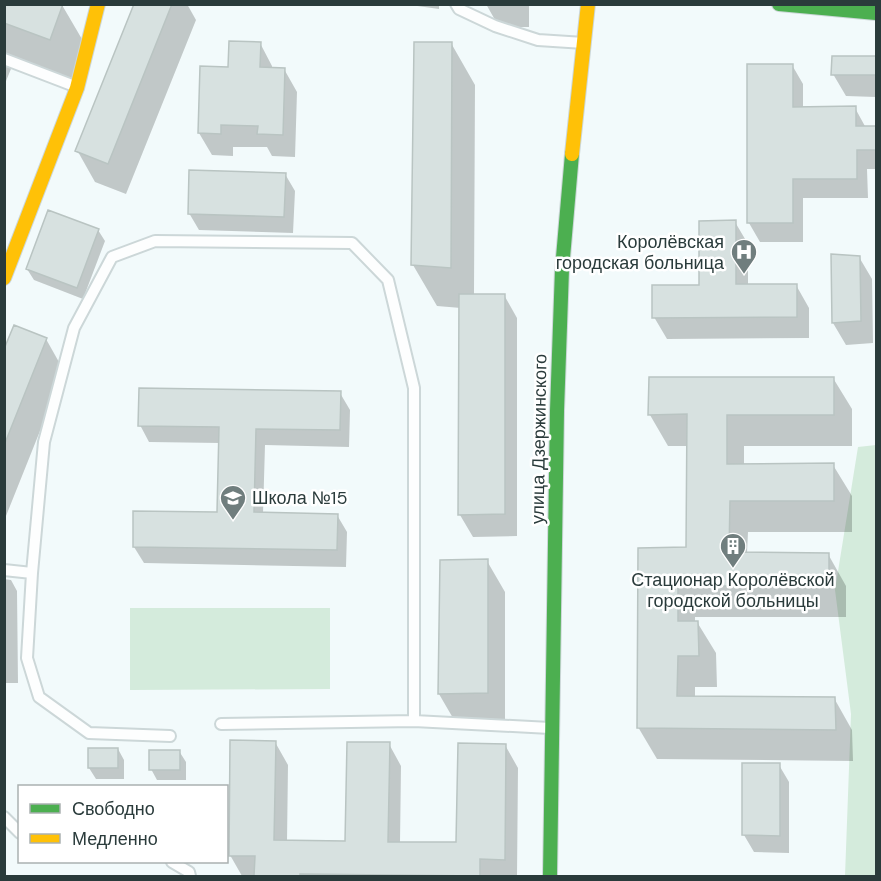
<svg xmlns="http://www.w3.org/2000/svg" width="881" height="881" viewBox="0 0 881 881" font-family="'DM Sans',sans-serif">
  <rect width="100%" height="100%" fill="#f2fafb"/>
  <!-- green -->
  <path fill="#d4ebdc" d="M876,445V876H845L851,714L835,590L858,447Z
    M130,608H330V689L130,690Z"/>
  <!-- shadow -->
  <path fill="#0003" d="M4,4L62,5L86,46L73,81L15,59L4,86Z
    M135,4H187L196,20L126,194L95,182L77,150Z
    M403,4H439V9Z
    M486,4H529V27H499Z
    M260,43L272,66V69H284L297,92L295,157L272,156L267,147H233V156L212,155L199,133L229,69Z
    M451,43L475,85L474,295H504L517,318V536L473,537L460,515L461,308L437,306L413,265Z
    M833,57H876V97L846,96L833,74Z
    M792,65L803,84V108H855L866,128H876V169H867L868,198H803V242H760L749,223Z
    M285,174L295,191L293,233L199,230L189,213Z
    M735,222L748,244V286L796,285L809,308V338L667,339L654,317L700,287Z
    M98,230L105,241L83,299L34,280L27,269Z
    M833,255L859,257L872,279L873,343L846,345L833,323Z
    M46,339L64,371L4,521V353Z
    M833,378L852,409V446H744V465H833L852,496V532H748L747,553L828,554L846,586V617H695V622H697L716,653L717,687H695V698H834L852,730L853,761L657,759L638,727L688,548V446H668L650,415Z
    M340,393L350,410L349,447L265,445L263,514L337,515L347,532L346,567L144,563L134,547L219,514L220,443L149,442L140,425Z
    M487,561L505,592V724L457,725L439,694L441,562Z
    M4,579L11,580L17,591L18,683H4Z
    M275,742L288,765L287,842H347L389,744L401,766L400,843L457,844L505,745L518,768L517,876H242L230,855Z
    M118,749L124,760V779H96L89,768Z
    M179,751L186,762V780H157L151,769Z
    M744,765H779L789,782V853L754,852L744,835Z"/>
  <!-- building -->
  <path fill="#d7e1e0" stroke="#b9c4c2" stroke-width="1.5" d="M4,4H63L50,40L4,23Z
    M134,4H172L108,164L75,151Z
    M229,41L261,42L260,67L285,68L283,135L257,134L258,126L221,125V134L198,133L200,66L228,67Z
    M414,42H452L451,268L411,265Z
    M832,56H876V75H831Z
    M747,64H793V107L856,106V126H876V150H857V179H793V223H747Z
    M189,170L286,173L284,217L188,214Z
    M48,210L99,229L77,288L26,269Z
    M736,220V284H797V317L652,318V285H699V221Z
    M831,254L860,256L861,321L832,323Z
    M459,294H505V514L458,515Z
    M14,325L47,338L5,443L4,349Z
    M649,377H834V415H727V464L834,463V501H730L729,552L829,553V586H678V621H698L699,656H678L677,696L835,697L836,730L637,728L638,548L686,547L687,414L648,415Z
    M139,388L341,391L340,430L256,429L254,512L338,514L337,550L133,547V511L217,512L219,427L138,426Z
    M488,559V693L438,694L440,560Z
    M230,740L276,741L274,840L345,841L347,742H390L388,842H456L458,743L506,744L505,860L480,859V876L300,874V876H254L255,856H229Z
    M88,748H118V768H88Z
    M149,750H180V770H149Z
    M742,763H780V836L742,835Z"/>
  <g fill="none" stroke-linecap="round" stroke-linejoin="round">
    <!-- lane casing -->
    <g stroke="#ccd7d8" stroke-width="14">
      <path id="lane" d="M456,4L459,9L495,26L538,40L584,43
        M4,59L77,87
        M4,570L32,573L27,658L39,697L89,733L170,736
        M32,573L44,442L74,328L112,257L155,241L352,243L388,280L414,388V721L550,728
        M221,724L414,721
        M4,817L20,833
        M172,862L189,872L190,876"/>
    </g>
    <!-- fast casing -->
    <g stroke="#ccd7d8" stroke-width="16">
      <path id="fast" d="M779,4L876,13
        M550,876L557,411L562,269L572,154"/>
    </g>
    <!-- slow casing -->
    <g stroke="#ccd7d8" stroke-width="16">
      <path id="slow" d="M572,154L588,4
        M4,278L77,88L98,4"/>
    </g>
    <!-- lane -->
    <use href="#lane" stroke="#fdfefe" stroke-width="10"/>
    <!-- fast -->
    <use href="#fast" stroke="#4caf50" stroke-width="14"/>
    <!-- slow -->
    <use href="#slow" stroke="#ffc107" stroke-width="14"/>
  </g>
  <!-- icons -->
  <defs>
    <g id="hospital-pin" transform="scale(1.35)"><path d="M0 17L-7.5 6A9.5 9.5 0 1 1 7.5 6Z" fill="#707e7e" stroke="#fff"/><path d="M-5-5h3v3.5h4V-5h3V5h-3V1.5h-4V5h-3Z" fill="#fff"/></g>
    <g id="school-pin" transform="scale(1.35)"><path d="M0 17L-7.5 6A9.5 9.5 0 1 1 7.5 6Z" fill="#707e7e" stroke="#fff"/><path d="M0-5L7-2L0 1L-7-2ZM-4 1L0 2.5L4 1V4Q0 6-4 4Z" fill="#fff"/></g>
    <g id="building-pin" transform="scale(1.35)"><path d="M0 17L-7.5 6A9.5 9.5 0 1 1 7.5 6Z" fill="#707e7e" stroke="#fff"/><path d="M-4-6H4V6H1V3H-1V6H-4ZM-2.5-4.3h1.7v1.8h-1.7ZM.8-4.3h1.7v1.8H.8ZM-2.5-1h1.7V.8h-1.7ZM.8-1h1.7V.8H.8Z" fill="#fff"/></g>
  </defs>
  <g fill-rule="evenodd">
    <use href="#hospital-pin" x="744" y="252"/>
    <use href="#school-pin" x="233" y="498"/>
    <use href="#building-pin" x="733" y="546"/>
  </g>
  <g text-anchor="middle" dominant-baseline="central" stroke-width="5" stroke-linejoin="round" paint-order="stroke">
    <!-- poi labels -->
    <g font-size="18" fill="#2a3b3b" stroke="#fff" text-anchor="end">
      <text x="724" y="242">Королёвская<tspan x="724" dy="21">городская больница</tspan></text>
      <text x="252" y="498" text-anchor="start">Школа №15</text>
      <text x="733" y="580" text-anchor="middle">Стационар Королёвской<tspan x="733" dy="21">городской больницы</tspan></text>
    </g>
    <!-- street labels -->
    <g font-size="18" fill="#2a3b3b" stroke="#fff">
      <text transform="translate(539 439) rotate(-89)">улица Дзержинского</text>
    </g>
  </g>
  <!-- border -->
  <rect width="881" height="881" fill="none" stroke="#2a3b3b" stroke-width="12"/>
  <!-- legend -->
  <rect x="18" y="785" width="210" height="78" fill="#ffffff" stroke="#aab1b1" stroke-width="1.5"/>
  <rect x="30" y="804" width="30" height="9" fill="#4caf50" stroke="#aab1b1" stroke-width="1.5"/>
  <text x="72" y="815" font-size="18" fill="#2a3b3b">Свободно</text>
  <rect x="30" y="834" width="30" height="9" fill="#ffc107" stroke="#aab1b1" stroke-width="1.5"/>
  <text x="72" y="845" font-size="18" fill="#2a3b3b">Медленно</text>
</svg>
